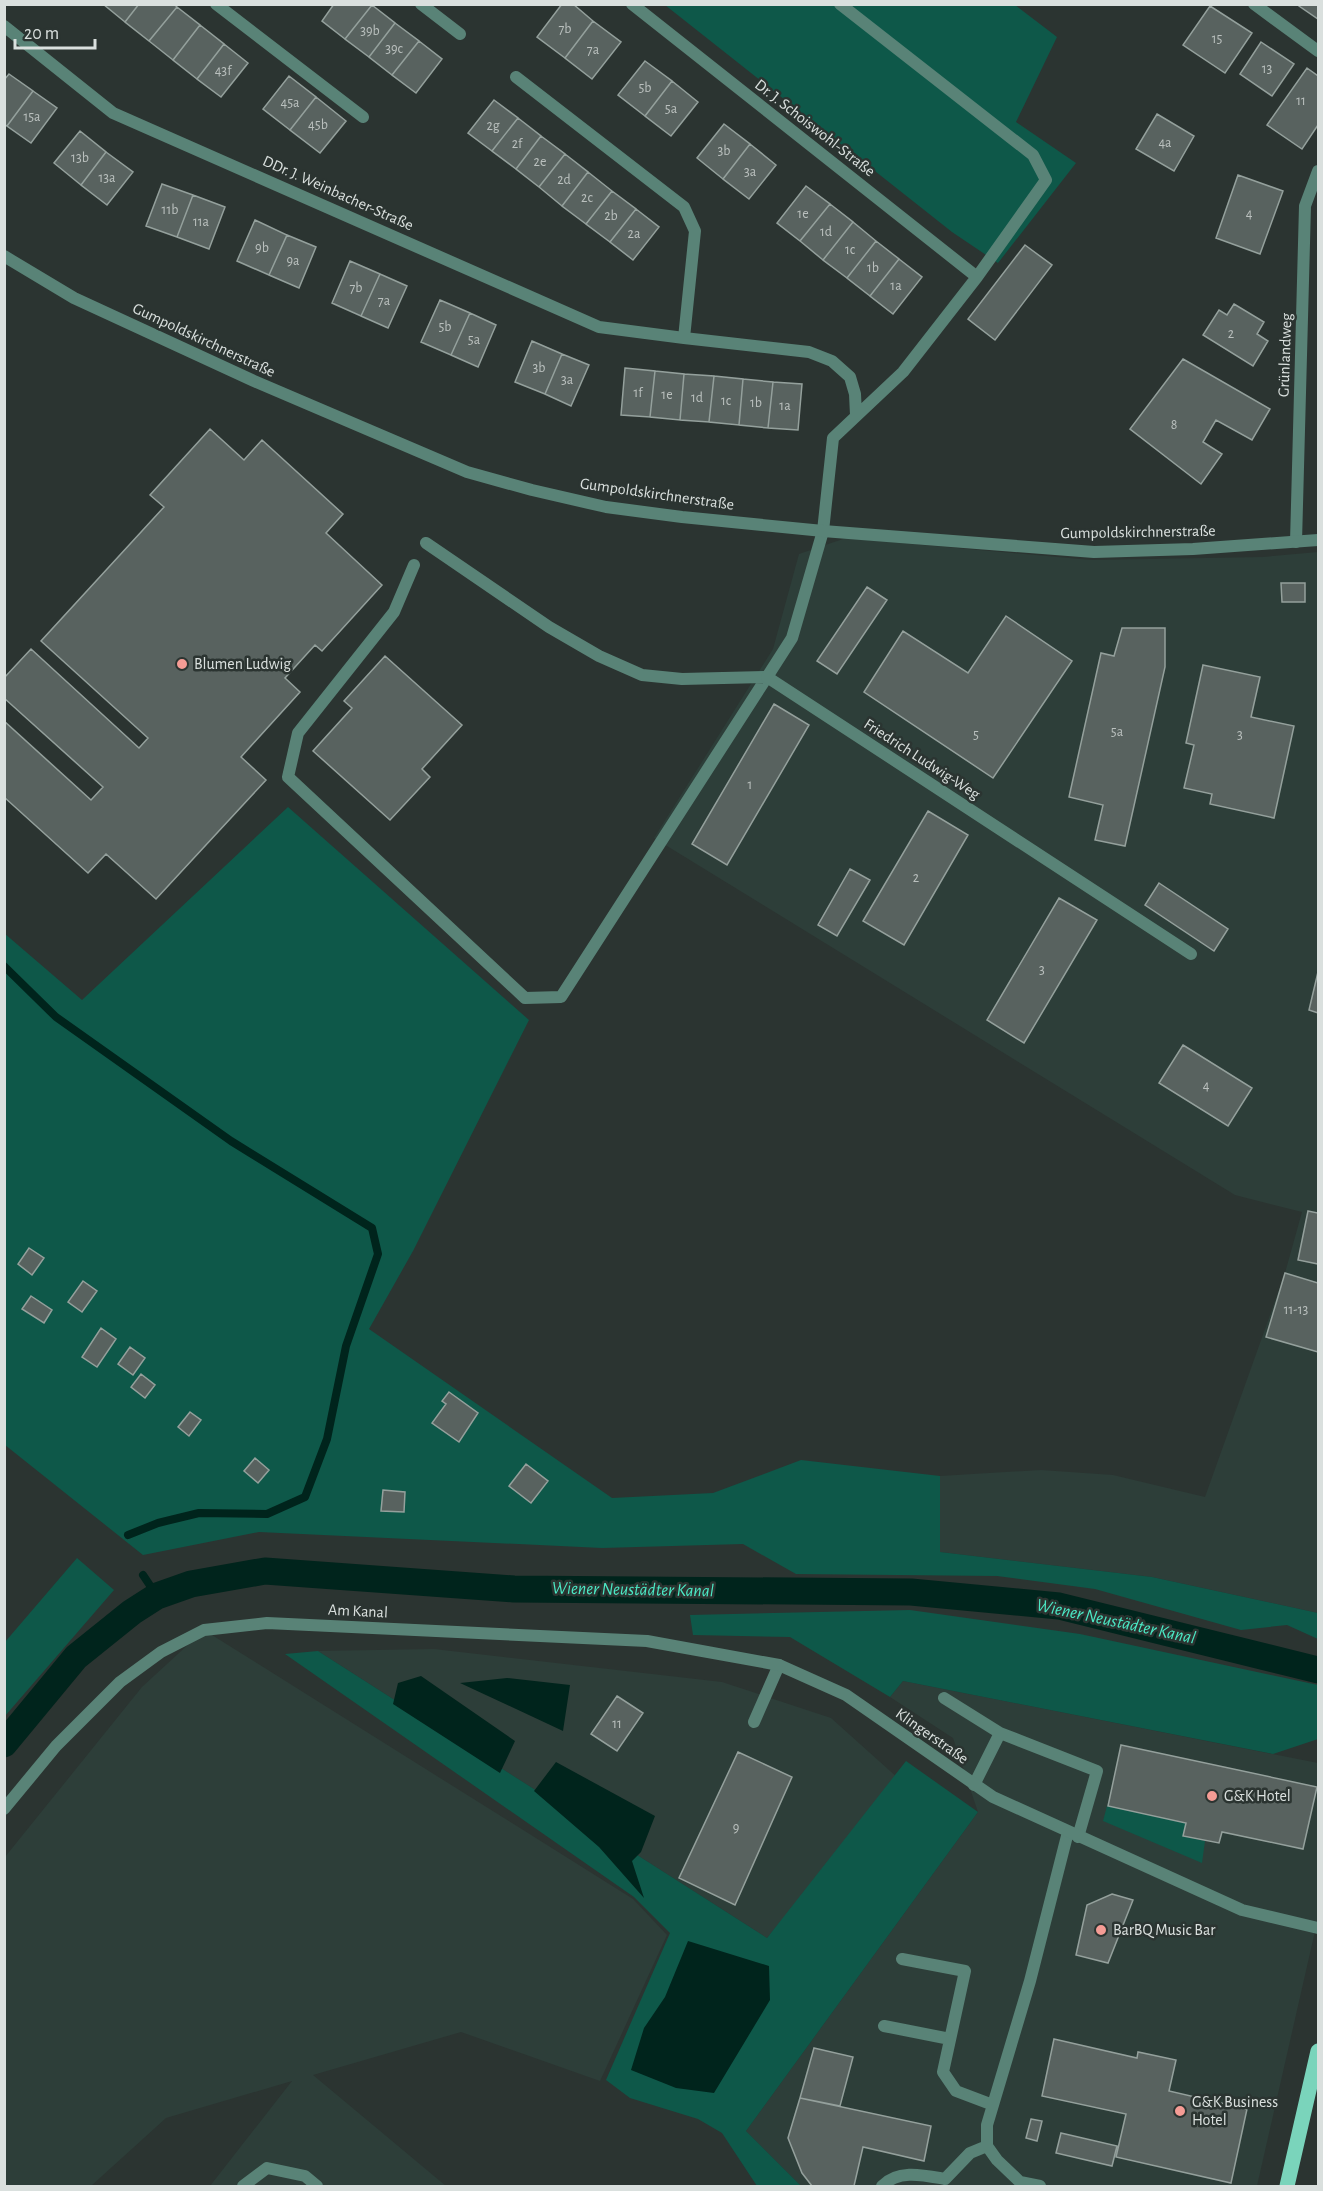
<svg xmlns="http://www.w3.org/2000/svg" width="1323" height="2191" viewBox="0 0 1323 2191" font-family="'Alegreya Sans',sans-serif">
  <rect width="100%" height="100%" fill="#2b3431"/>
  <!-- built -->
  <path fill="#2d3e39" d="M846,538L1091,560L1263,557L1318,552V1613L1152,1577L940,1552V1476L1041,1470L1113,1475L1205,1497L1285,1273L1302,1212L1235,1195L654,838L773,649L799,554Z
    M204,1630L633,1899L667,1935L600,2081L461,2032L313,2075L446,2186H210L292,2081L166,2118L91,2186H5V1857L142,1687Z
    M434,1649L722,1682L831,1718L899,1779L767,1938L318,1651Z
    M903,1681L1318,1763V1918L1257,2186H801L746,2131L978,1812L953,1738L890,1697Z"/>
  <!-- green -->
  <path fill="#0e5849" d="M665,5H1015L1057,37L1016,122L1076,163L998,263L952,232Z
    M288,807L529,1020L413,1251L369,1329L612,1498L713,1493L801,1460L940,1476V1552L1152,1577L1318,1613V1639L1287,1625L1241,1630L1095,1589L997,1576L796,1574L743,1544L602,1548L259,1532L143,1555L5,1445L4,933L82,1000Z
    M77,1558L114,1590L5,1716V1642Z
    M910,1610L1080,1634L1318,1685V1739L1273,1754L903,1681L890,1697L790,1637L693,1635L690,1615Z
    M318,1651L767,1938L906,1761L978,1812L746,2131L801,2186H757L722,2133L698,2119L630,2098L606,2080L670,1933L634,1897L285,1654Z
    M1107,1806L1186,1823L1183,1836L1205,1841L1202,1863L1103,1821Z"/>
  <!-- water -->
  <path fill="#00241c" d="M421,1676L515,1741L500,1773L393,1704L398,1683Z
    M507,1678L570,1685L563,1731L460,1683Z
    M556,1762L655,1816L641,1852L632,1861L644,1898L599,1847L534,1791Z
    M688,1941L769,1966L770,2000L714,2093L676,2088L631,2070L644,2028L665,1997Z"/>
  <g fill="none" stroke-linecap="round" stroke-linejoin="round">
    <!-- stream -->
    <path stroke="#00241c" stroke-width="8" d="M4,966L56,1017L231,1141L372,1228L378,1254L346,1346L327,1439L305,1497L267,1514L199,1513L158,1523L128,1535
      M143,1575L157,1596"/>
    <!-- canal -->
    <path stroke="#00241c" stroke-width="27" d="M4,1744L76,1657L132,1612L157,1596L191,1584L265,1571L514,1589L911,1592L1059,1606L1318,1670"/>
  </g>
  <!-- building -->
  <path fill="#58625f" stroke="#94a09c" stroke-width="1.5" d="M103,4H139L125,22Z
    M139,4H174L177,7L149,41L125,22Z
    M334,4H371L372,5L345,39L322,21Z
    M562,4H573L593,21L565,58L537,37Z
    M1300,4H1318V19L1299,6Z
    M372,5L395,23L369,57L345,39Z
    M1210,6L1252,33L1225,73L1183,45Z
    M177,7L200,25L173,60L149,41Z
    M593,21L621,42L592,79L565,58Z
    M395,23L419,41L392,75L369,57Z
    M200,25L224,44L197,79L173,60Z
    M419,41L442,59L416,93L392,75Z
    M1261,42L1294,64L1272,96L1240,74Z
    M224,44L248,63L221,97L197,79Z
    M645,61L672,81L645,116L618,95Z
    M1307,68L1318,76V125L1302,149L1267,125Z
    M9,74L33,91L7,126L4,124V80Z
    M289,76L316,97L290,130L263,109Z
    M672,81L698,102L671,136L645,116Z
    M33,91L57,108L31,143L7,126Z
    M316,97L346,121L320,153L290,130Z
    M494,100L518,118L492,151L468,133Z
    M1157,114L1194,136L1174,171L1136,149Z
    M518,118L541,136L516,169L492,151Z
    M724,124L750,144L723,179L697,158Z
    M80,131L106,152L81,185L54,163Z
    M541,136L565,154L539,187L516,169Z
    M750,144L776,165L749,199L723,179Z
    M106,152L133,172L107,205L81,185Z
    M565,154L588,172L562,206L539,187Z
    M588,172L612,191L586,224L562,206Z
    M1238,175L1283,191L1260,254L1216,238Z
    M162,184L193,195L177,237L146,226Z
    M806,186L830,204L800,241L777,223Z
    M612,191L636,209L610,242L586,224Z
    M193,195L225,207L209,249L177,237Z
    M830,204L853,222L823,260L800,241Z
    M636,209L659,227L633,260L610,242Z
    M255,220L287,235L269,275L237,261Z
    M853,222L876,241L847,278L823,260Z
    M287,235L316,247L299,288L269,275Z
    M876,241L899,259L870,296L847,278Z
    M1025,245L1052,265L995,340L968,319Z
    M899,259L922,277L893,314L870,296Z
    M350,261L380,274L361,316L332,303Z
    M380,274L407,286L388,328L361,316Z
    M440,300L470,313L451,355L421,342Z
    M1234,304L1264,322L1257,334L1268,341L1253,366L1203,335L1219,310L1227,315Z
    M470,313L496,325L478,367L451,355Z
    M532,341L562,354L545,394L515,382Z
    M562,354L589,365L571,406L545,394Z
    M1183,359L1270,409L1252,440L1216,420L1203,442L1222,454L1201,484L1130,429Z
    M625,368L655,371L650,417L621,415Z
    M655,371L684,374L680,420L650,417Z
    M684,374L714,376L709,422L680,420Z
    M714,376L743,379L739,425L709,422Z
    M743,379L773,382L768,428L739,425Z
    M773,382L802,384L798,430L768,428Z
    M210,429L244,460L262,440L343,514L326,533L382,585L322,651L315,645L285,678L300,692L241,757L266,780L156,899L106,854L88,873L4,797V721L91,800L103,787L4,698V678L31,649L139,748L148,738L41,641L164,507L150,495Z
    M1281,583H1305V602H1282Z
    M867,587L887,600L837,674L817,661Z
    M1006,616L1072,661L993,778L864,692L903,631L968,673Z
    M1122,628H1165V667L1125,846L1095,840L1103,805L1069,797L1101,653L1114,656Z
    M385,656L462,725L422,769L430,777L390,820L313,751L352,708L344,701Z
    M1203,665L1260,677L1251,717L1294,726L1274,818L1210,804L1212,794L1184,788L1194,745L1186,743Z
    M774,704L809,725L727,865L692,844Z
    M928,811L968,835L904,945L863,921Z
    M850,869L870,880L837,936L818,925Z
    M1159,883L1228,929L1214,951L1145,905Z
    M1059,898L1097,920L1024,1043L987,1020Z
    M1318,972V1013L1309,1010Z
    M1183,1045L1252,1088L1228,1126L1159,1083Z
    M1308,1211L1318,1213V1264L1298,1260Z
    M29,1248L44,1258L32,1275L18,1264Z
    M1285,1273L1318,1283V1352L1266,1337Z
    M83,1281L97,1291L82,1312L68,1302Z
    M31,1296L52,1310L44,1323L22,1309Z
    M101,1328L116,1339L97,1367L82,1357Z
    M130,1347L145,1358L133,1375L118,1364Z
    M141,1374L155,1385L145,1398L131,1387Z
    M449,1392L478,1413L459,1442L432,1423L446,1404L442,1401Z
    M190,1412L201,1420L189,1436L178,1427Z
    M255,1458L269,1470L258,1483L244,1471Z
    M526,1464L548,1481L531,1503L509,1486Z
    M383,1490L405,1492L404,1512L381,1511Z
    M617,1696L643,1713L617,1751L591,1734Z
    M1121,1745L1317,1787L1303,1849L1222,1832L1219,1843L1183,1836L1186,1823L1108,1806Z
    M738,1752L792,1777L735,1905L679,1878Z
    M1112,1894L1133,1900L1108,1963L1076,1955L1087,1905Z
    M1054,2039L1137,2058L1138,2052L1176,2060L1169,2091L1247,2109L1231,2183L1116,2157L1126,2114L1042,2096Z
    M814,2048L853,2057L840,2106L800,2098Z
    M800,2098L931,2126L924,2161L863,2147L854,2186H812L802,2173L788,2138Z
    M1031,2119L1042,2121L1037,2141L1026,2138Z
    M1061,2133L1117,2146L1112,2166L1056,2153Z"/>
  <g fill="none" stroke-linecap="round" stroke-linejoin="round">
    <!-- service -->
    <path stroke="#598377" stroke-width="12" d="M414,565L394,612L298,733L288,777L525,998L561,997L767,677L682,679L642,675L599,656L549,627L426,543
      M944,1698L1000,1733L1097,1771L1078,1837
      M754,1722L779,1665
      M974,1785L1000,1733
      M902,1959L965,1971L943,2072L956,2091L993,2105
      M884,2026L950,2039
      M987,2146V2125L1030,1981L1068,1832
      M987,2146L997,2160L1020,2182L1040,2186
      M243,2186L267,2168L305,2176L317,2186
      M882,2186C898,2169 923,2175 945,2179L970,2153L987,2146"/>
    <!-- minor -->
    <path stroke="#598377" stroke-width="12" d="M216,4L363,117
      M421,4L460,34
      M632,4L977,277
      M840,4L1033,155L1046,180L977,277L903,372L833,438L823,531L792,638L767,677L1191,954
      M1254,4L1318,51
      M4,26L113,113L599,327L684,338L809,352L832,361L850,377L855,394L856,415
      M516,77L684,207L695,231L684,338
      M1296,542L1305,206L1318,171
      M4,1809L56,1746L120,1682L161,1652L204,1630L267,1623L647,1641L779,1665L846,1695L993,1797L1242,1910L1318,1928"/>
    <!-- tertiary -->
    <path stroke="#598377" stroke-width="12" d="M4,256L74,298L254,381L467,472L532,490L606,507L682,517L823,531L1094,552L1193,549L1318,540"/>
    <!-- primary -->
    <path stroke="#7ad4bb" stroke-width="15" d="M1287,2186L1318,2051"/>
  </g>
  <!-- markers -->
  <g fill="#f59c95" stroke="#2b3431" stroke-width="2">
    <circle cx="182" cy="664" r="6"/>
    <circle cx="1212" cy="1796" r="6"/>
    <circle cx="1101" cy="1930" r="6"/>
    <circle cx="1180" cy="2111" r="6"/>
  </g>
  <g text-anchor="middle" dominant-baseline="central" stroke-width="5" stroke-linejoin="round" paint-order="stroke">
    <!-- number labels -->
    <g font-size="14" fill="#bac0be">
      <text x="565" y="29">7b</text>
      <text x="370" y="31">39b</text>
      <text x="1217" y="39">15</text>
      <text x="394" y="49">39c</text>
      <text x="593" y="50">7a</text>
      <text x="1267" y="69">13</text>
      <text x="223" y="71">43f</text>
      <text x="645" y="88">5b</text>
      <text x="1301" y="101">11</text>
      <text x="290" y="103">45a</text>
      <text x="671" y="109">5a</text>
      <text x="32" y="117">15a</text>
      <text x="318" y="125">45b</text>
      <text x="493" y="126">2g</text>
      <text x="1165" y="143">4a</text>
      <text x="517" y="144">2f</text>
      <text x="724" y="151">3b</text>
      <text x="80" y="158">13b</text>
      <text x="540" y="162">2e</text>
      <text x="750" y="172">3a</text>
      <text x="107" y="178">13a</text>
      <text x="564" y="180">2d</text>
      <text x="587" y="198">2c</text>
      <text x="170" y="210">11b</text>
      <text x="803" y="214">1e</text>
      <text x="1249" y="214">4</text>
      <text x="611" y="216">2b</text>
      <text x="201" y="222">11a</text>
      <text x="826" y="232">1d</text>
      <text x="634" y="234">2a</text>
      <text x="262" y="248">9b</text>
      <text x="850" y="250">1c</text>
      <text x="293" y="261">9a</text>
      <text x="873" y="268">1b</text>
      <text x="896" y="286">1a</text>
      <text x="356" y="288">7b</text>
      <text x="384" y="301">7a</text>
      <text x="445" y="327">5b</text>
      <text x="1231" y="334">2</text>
      <text x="474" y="340">5a</text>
      <text x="539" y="368">3b</text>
      <text x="567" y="380">3a</text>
      <text x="638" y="393">1f</text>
      <text x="667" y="395">1e</text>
      <text x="697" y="398">1d</text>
      <text x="726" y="401">1c</text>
      <text x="756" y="403">1b</text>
      <text x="785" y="406">1a</text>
      <text x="1174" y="425">8</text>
      <text x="1117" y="732">5a</text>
      <text x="976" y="735">5</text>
      <text x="1240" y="735">3</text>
      <text x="750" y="785">1</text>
      <text x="916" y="878">2</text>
      <text x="1042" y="970">3</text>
      <text x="1206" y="1086">4</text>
      <text x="1296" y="1310">11-13</text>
      <text x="617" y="1724">11</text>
      <text x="736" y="1828">9</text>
    </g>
    <!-- street labels -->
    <g font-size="16" fill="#dae0de" stroke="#2b3431">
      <text transform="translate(815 128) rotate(38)">Dr. J. Schoiswohl-Straße</text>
      <text transform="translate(338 193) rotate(24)">DDr. J. Weinbacher-Straße</text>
      <text transform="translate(204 340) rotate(25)">Gumpoldskirchnerstraße</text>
      <text transform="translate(1285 355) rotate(-88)">Grünlandweg</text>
      <text transform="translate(657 494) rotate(8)">Gumpoldskirchnerstraße</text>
      <text transform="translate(1138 532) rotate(-1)">Gumpoldskirchnerstraße</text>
      <text transform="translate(922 759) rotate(33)">Friedrich Ludwig-Weg</text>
      <text transform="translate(358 1611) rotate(3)">Am Kanal</text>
      <text transform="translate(932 1736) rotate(35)">Klingerstraße</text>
    </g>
    <!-- poi labels -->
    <g font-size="16" fill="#dae0de" stroke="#2b3431" text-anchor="start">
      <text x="194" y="664">Blumen Ludwig</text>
      <text x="1224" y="1796">G&amp;K Hotel</text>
      <text x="1113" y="1930">BarBQ Music Bar</text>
      <text x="1192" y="2102">G&amp;K Business<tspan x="1192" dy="18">Hotel</tspan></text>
    </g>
    <!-- water labels -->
    <g font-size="18" font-style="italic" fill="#4beac6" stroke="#2b3431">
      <text transform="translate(633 1590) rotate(1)">Wiener Neustädter Kanal</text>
      <text transform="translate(1116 1622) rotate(12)">Wiener Neustädter Kanal</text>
    </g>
  </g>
  <!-- border -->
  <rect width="1323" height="2191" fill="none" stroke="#dae0de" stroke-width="12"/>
  <!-- scale -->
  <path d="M15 39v9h80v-9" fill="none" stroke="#dae0de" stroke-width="3"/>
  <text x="24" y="39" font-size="18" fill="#dae0de" stroke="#2b3431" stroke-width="4.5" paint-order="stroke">20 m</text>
</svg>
